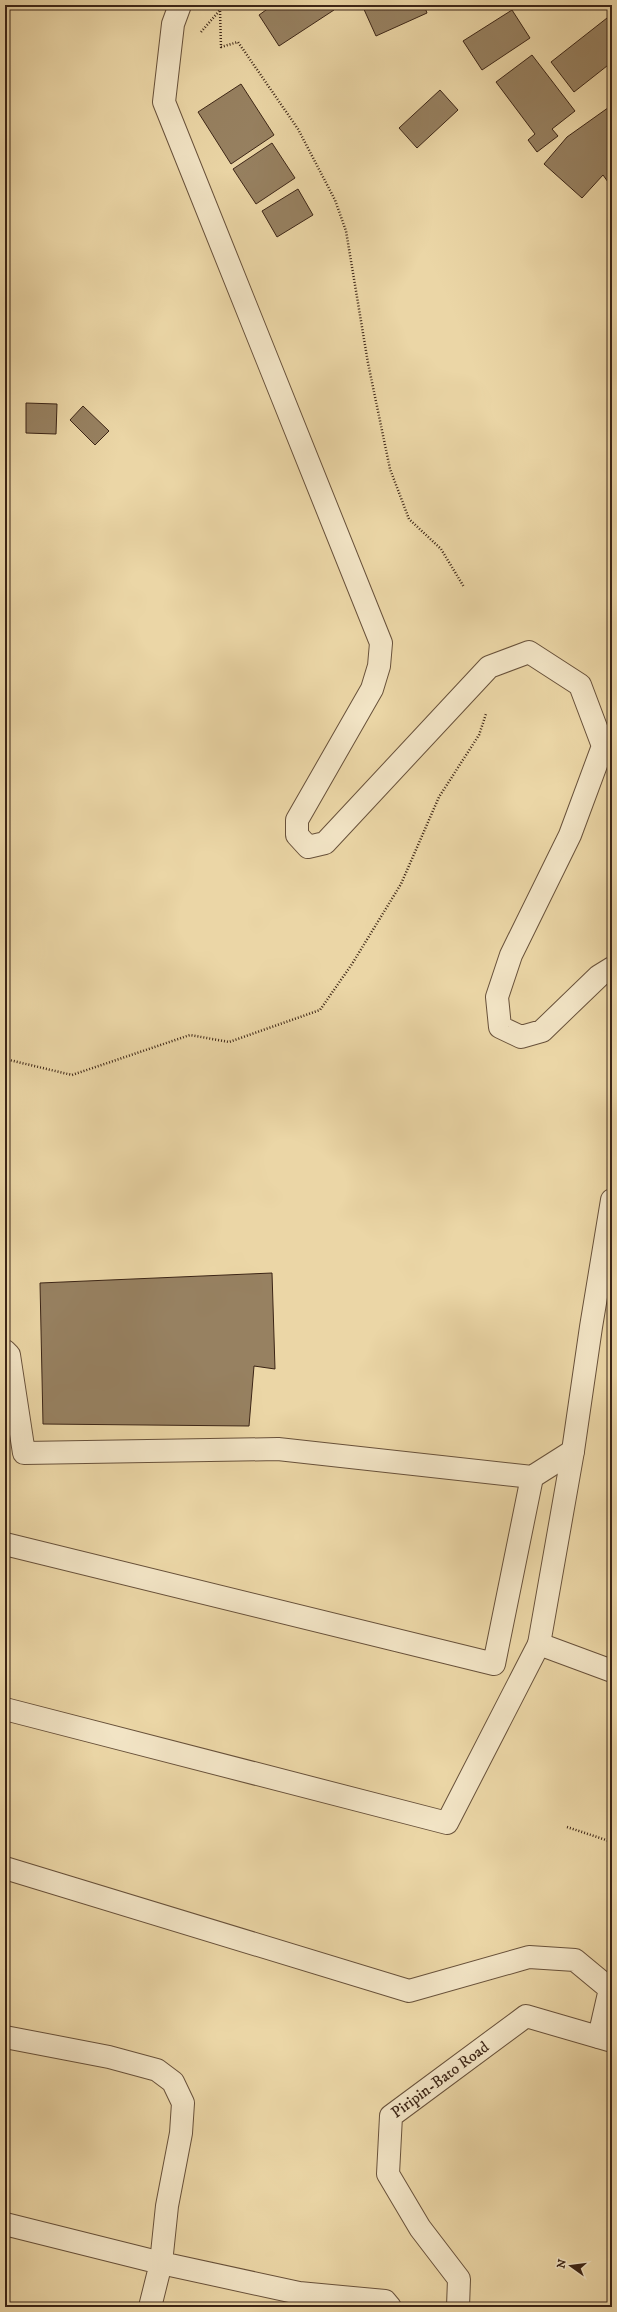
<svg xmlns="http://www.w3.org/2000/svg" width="617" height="2312" viewBox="0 0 617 2312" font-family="'IM FELL DW Pica',serif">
  <rect width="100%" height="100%" fill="#ebd6a6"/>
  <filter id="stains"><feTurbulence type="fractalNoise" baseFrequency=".005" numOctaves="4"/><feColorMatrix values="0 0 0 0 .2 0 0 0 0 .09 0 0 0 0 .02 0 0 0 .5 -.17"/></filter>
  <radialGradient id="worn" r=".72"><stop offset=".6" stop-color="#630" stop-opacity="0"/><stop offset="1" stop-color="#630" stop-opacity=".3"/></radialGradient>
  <!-- building -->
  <path fill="#978161" stroke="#3c2516" d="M273,5H331L334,10L279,46L259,15Z
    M362,5H424L427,13L376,36Z
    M512,10L530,38L482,70L463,41Z
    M607,18L612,25V62L574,92L551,62Z
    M532,55L575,111L552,129L558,136L537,152L528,140L535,134L496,82Z
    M241,84L274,135L231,164L198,112Z
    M440,90L458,110L417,148L399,128Z
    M612,105V178L608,182L603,175L582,198L544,164L567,137Z
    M272,143L295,178L256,204L233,169Z
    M298,189L313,215L277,237L262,211Z
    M26,403L57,404L56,434L26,433Z
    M83,406L109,431L95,445L70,420Z
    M272,1273L275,1369L254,1366L249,1426L43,1424L40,1283Z"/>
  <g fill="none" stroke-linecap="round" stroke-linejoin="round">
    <!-- minor casing -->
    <g stroke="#68513a" stroke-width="24">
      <g id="minor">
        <path d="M180,5L173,24L164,102L381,643L379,666L372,689L297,820V835L308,847L325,843L489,667L529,652L580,685L603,746L570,835L511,955L497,997L500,1027L521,1037L542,1031L599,976L612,968"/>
        <path d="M612,1200L591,1327L573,1451L539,1644L612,1671"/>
        <path d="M5,1351L9,1355L24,1453L278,1449L532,1477L573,1451"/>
        <path d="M5,1544L494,1664L532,1477"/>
        <path d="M5,1709L447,1823L539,1644"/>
        <path d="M5,1868L409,1991L529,1957L575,1960L610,1989L599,2037"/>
        <path d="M5,2037L109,2057L157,2070L173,2082L183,2103L181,2133L167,2206L161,2263L299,2293L385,2301L390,2307"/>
        <path d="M5,2224L161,2263L150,2307"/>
        <path id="s1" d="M458,2307L459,2279L420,2228L388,2174L391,2116L526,2016L612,2041"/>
      </g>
    </g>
    <!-- path -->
    <path stroke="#3c2516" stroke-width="2.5" stroke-dasharray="1 2" stroke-linecap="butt" d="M201,32L220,10L221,47L238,42L298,129L335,200L346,231L368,363L390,469L409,519L441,549L464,587
      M5,1059L72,1075L190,1035L229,1042L320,1010L352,964L401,884L439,797L479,735L486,714
      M567,1827L612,1842"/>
    <!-- minor -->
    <use href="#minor" stroke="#f2e4c5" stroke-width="22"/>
  </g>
  <g text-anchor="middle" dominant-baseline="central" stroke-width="3" stroke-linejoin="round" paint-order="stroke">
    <!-- street labels -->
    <g font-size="16" fill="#3c2516" stroke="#f2e4c5">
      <text stroke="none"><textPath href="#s1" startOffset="274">Piripin-Bato Road</textPath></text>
    </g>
  </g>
  <!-- margin -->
  <rect width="617" height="2312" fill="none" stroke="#ebd6a6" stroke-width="20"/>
  <rect x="6" y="6" width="605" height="2300" fill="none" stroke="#3c2516" stroke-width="2"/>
  <rect x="10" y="10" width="597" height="2292" fill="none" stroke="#3c2516"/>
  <!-- north arrow -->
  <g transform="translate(571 2266) rotate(284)" stroke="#f2e4c5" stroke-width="3" paint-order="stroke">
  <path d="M0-3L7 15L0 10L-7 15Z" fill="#3c2516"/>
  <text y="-6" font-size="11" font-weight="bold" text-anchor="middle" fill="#3c2516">N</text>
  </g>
  <rect width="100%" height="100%" filter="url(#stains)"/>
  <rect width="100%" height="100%" fill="url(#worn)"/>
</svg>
